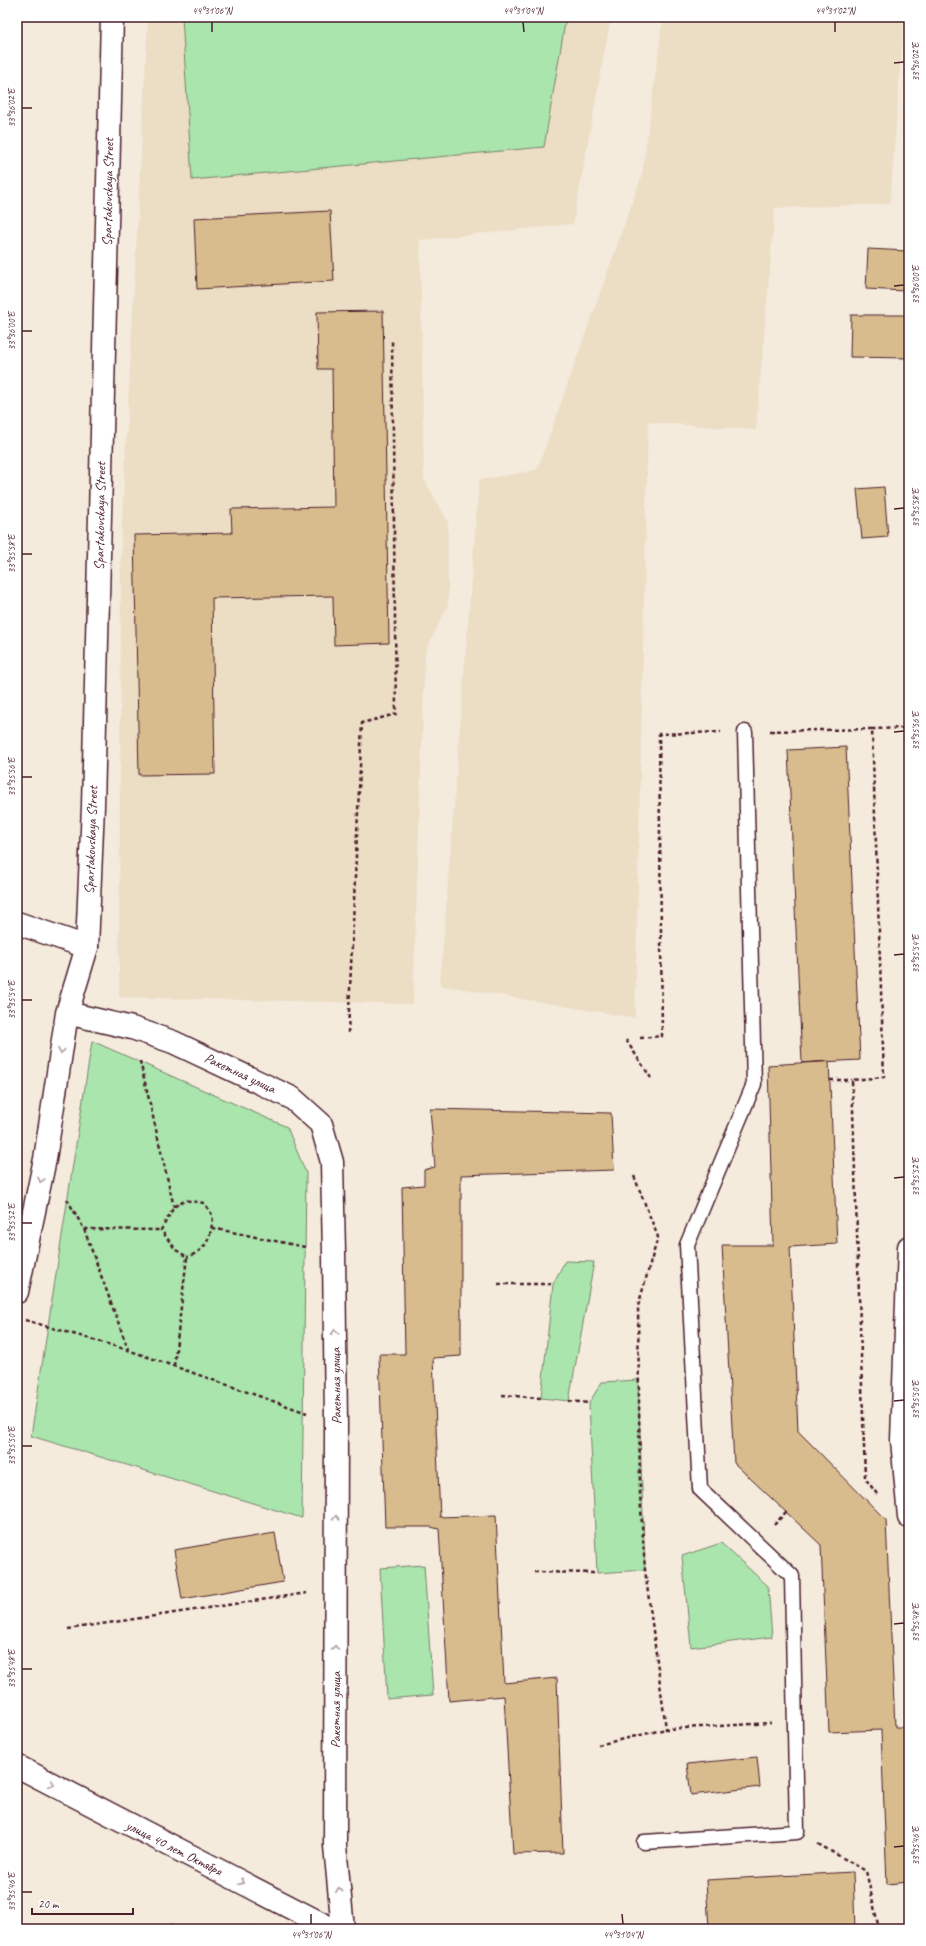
<svg xmlns="http://www.w3.org/2000/svg" width="926" height="1946" viewBox="0 0 926 1946" font-family="Caveat,sans-serif">
  <rect width="100%" height="100%" fill="#f4ebdd"/>
  <filter id="ink" filterUnits="userSpaceOnUse"><feTurbulence type="fractalNoise" baseFrequency=".025" numOctaves="2"/><feDisplacementMap in="SourceGraphic" scale="8" xChannelSelector="R" yChannelSelector="G"/><feConvolveMatrix kernelMatrix="1 2 1 2 8 2 1 2 1" color-interpolation-filters="sRGB"/></filter>
  <g filter="url(#ink)">
    <!-- built -->
    <path fill="#ecddc5" d="M148,17H611L573,224L420,240L424,479L448,522V605L425,652L413,1004L119,997L121,541Z
      M663,17H904L890,204L775,208L756,430L648,422L635,1018L440,985L479,480L537,470L642,175Z"/>
    <!-- green -->
    <path fill="#a9e5ac" stroke="#7a826c" d="M182,17H566L544,147L192,180Z
      M92,1041L287,1127L306,1173L302,1518L31,1436Z
      M565,1261L594,1262L569,1401L541,1398L553,1284Z
      M638,1380L645,1570L597,1573L589,1403L602,1382Z
      M721,1543L768,1586L772,1637L691,1647L682,1556Z
      M424,1565L433,1695L387,1699L380,1568Z"/>
    <!-- building -->
    <path fill="#d9bc8d" stroke="#4a1f2b" d="M330,211L334,281L197,289L194,218Z
      M868,249L907,251L905,291L866,289Z
      M383,311L389,643L334,645L333,596L212,598L215,774L139,775L134,535L232,533L231,509L334,507L332,369H318L317,312Z
      M851,315H909V358L850,357Z
      M884,487L888,537L862,539L857,489Z
      M846,747L860,1060L802,1063L788,750Z
      M829,1061L837,1244L790,1247L798,1431L886,1520L895,1727H909V1882L887,1884L881,1730L829,1732L821,1545L734,1463L722,1245H773L768,1065Z
      M430,1109L611,1113L614,1170L461,1175V1356L433,1358L440,1517L496,1515L504,1683L557,1678L563,1853L513,1854L504,1696L449,1701L439,1529L431,1527H385L379,1354H405L402,1187L424,1185V1170L435,1167Z
      M275,1533L283,1582L182,1599L174,1550Z
      M757,1757L760,1787L691,1795L687,1764Z
      M853,1872L855,1929H709L706,1880Z
      M172,1924L175,1929H162Z
      M253,1926L254,1929H230Z"/>
    <g fill="none" stroke-linecap="round" stroke-linejoin="round">
      <!-- service casing -->
      <g stroke="#4a1f2b" stroke-width="17">
        <path id="service" d="M644,1842L797,1832L792,1576L700,1489L687,1245L754,1084L745,732"/>
      </g>
      <!-- minor casing -->
      <g stroke="#4a1f2b" stroke-width="25">
        <path id="minor" d="M17,923L87,947
          M909,1247L902,1440L909,1517"/>
      </g>
      <!-- secondary casing -->
      <g stroke="#4a1f2b" stroke-width="25">
        <path id="secondary" d="M67,1013L132,1028L173,1042L292,1098L321,1124L332,1162L334,1253L336,1423L335,1846L343,1929
          M17,1292L45,1159L67,1013L87,947L93,806L112,17
          M17,1766L332,1929"/>
      </g>
      <!-- path -->
      <path stroke="#4a1f2b" stroke-width="2.5" stroke-dasharray="4 3" stroke-linecap="butt" d="M770,731L872,729
        M348,1033L362,723L396,714L392,340
        M640,1038L662,1036L659,734L721,732
        M626,1040L651,1078
        M140,1061L174,1207
        M830,1080H852
        M634,1176L658,1237L638,1306L640,1494L645,1570L666,1729L771,1723
        M67,1199L84,1229L161,1230
        M212,1228L305,1247
        M84,1229L128,1349
        M498,1284H553
        M25,1320L128,1350L307,1413
        M174,1366L187,1257L176,1250L161,1230L174,1207L184,1200L204,1203L213,1216C211,1236 208,1250 187,1257
        M502,1395L541,1398
        M569,1401L589,1403
        M877,1494L865,1478L852,1080L884,1077L872,729L909,728
        M774,1525L786,1512
        M907,1546L909,1553
        M534,1572L597,1573
        M68,1629L307,1593
        M598,1745L666,1729
        M818,1844L866,1871L879,1929"/>
      <!-- service -->
      <use href="#service" stroke="#fff" stroke-width="14"/>
      <!-- minor -->
      <use href="#minor" stroke="#fff" stroke-width="22"/>
      <!-- secondary -->
      <use href="#secondary" stroke="#fff" stroke-width="22"/>
    </g>
    <!-- one-way arrows -->
    <defs><path id="oneway-chevron" d="M-2-3.5L2.5 0L-2 3.5" fill="none" stroke-width="1.6" stroke-linecap="round" stroke-linejoin="round"/></defs>
    <g stroke="#ae9aa0">
      <use href="#oneway-chevron" transform="translate(61 1051) rotate(99)"/>
      <use href="#oneway-chevron" transform="translate(41 1180) rotate(102)"/>
      <use href="#oneway-chevron" transform="translate(335 1332) rotate(-91)"/>
      <use href="#oneway-chevron" transform="translate(336 1518) rotate(-90)"/>
      <use href="#oneway-chevron" transform="translate(335 1648) rotate(-90)"/>
      <use href="#oneway-chevron" transform="translate(52 1784) rotate(27)"/>
      <use href="#oneway-chevron" transform="translate(242 1882) rotate(27)"/>
      <use href="#oneway-chevron" transform="translate(339 1890) rotate(-96)"/>
    </g>
  </g>
  <!-- ticks -->
  <path fill="none" stroke="#4a1f2b" stroke-width="1.5" d="M212,22V32M523,22L524,32M835,22V32M894,63L904,62M22,108H32M894,286L904,285M22,331H32M894,509L904,508M22,554H32M894,732L904,731M22,777H32M894,955L904,954M22,1000H32M894,1178L904,1177M22,1223H32M894,1401L904,1400M22,1446H32M894,1624L904,1623M22,1669H32M894,1847L904,1846M22,1892H32M311,1914V1924M622,1914L623,1924"/>
  <g text-anchor="middle" dominant-baseline="central" stroke-width="3" stroke-linejoin="round" paint-order="stroke">
    <!-- street labels -->
    <g font-size="14" fill="#4a1f2b" stroke="#fff">
      <text transform="translate(108 192) rotate(-89)">Spartakovskaya Street</text>
      <text transform="translate(100 516) rotate(-89)">Spartakovskaya Street</text>
      <text transform="translate(91 840) rotate(-88)">Spartakovskaya Street</text>
      <text transform="translate(240 1073) rotate(25)">Ракетная улица</text>
      <text transform="translate(336 1386) rotate(-91)">Ракетная улица</text>
      <text transform="translate(335 1710) rotate(-90)">Ракетная улица</text>
      <text transform="translate(174 1848) rotate(27)">улица 40 лет Октября</text>
    </g>
  </g>
  <!-- margin -->
  <rect width="926" height="1946" fill="none" stroke="#fff" stroke-width="44"/>
  <!-- scale -->
  <path d="M32 1908v6h101v-6" fill="none" stroke="#4a1f2b" stroke-width="2"/>
  <text x="38" y="1908" font-size="12" fill="#4a1f2b" stroke="#ffffff" stroke-width="3" paint-order="stroke">20 m</text>
  <rect x="22" y="22" width="882" height="1902" fill="none" stroke="#4a1f2b" stroke-width="1.5"/>
  <g font-size="10" text-anchor="middle" fill="#4a1f2b">
    <text x="212" y="14">44°31'06"N</text>
    <text x="523" y="14">44°31'04"N</text>
    <text x="835" y="14">44°31'02"N</text>
    <text transform="translate(915 62) rotate(-90)" y="4">33°36'02"E</text>
    <text transform="translate(11 108) rotate(-90)" y="4">33°36'02"E</text>
    <text transform="translate(915 285) rotate(-90)" y="4">33°36'00"E</text>
    <text transform="translate(11 331) rotate(-90)" y="4">33°36'00"E</text>
    <text transform="translate(915 508) rotate(-90)" y="4">33°35'58"E</text>
    <text transform="translate(11 554) rotate(-90)" y="4">33°35'58"E</text>
    <text transform="translate(915 731) rotate(-90)" y="4">33°35'56"E</text>
    <text transform="translate(11 777) rotate(-90)" y="4">33°35'56"E</text>
    <text transform="translate(915 954) rotate(-90)" y="4">33°35'54"E</text>
    <text transform="translate(11 1000) rotate(-90)" y="4">33°35'54"E</text>
    <text transform="translate(915 1177) rotate(-90)" y="4">33°35'52"E</text>
    <text transform="translate(11 1223) rotate(-90)" y="4">33°35'52"E</text>
    <text transform="translate(915 1400) rotate(-90)" y="4">33°35'50"E</text>
    <text transform="translate(11 1446) rotate(-90)" y="4">33°35'50"E</text>
    <text transform="translate(915 1623) rotate(-90)" y="4">33°35'48"E</text>
    <text transform="translate(11 1669) rotate(-90)" y="4">33°35'48"E</text>
    <text transform="translate(915 1846) rotate(-90)" y="4">33°35'46"E</text>
    <text transform="translate(11 1892) rotate(-90)" y="4">33°35'46"E</text>
    <text x="311" y="1938">44°31'06"N</text>
    <text x="623" y="1938">44°31'04"N</text>
  </g>
</svg>
